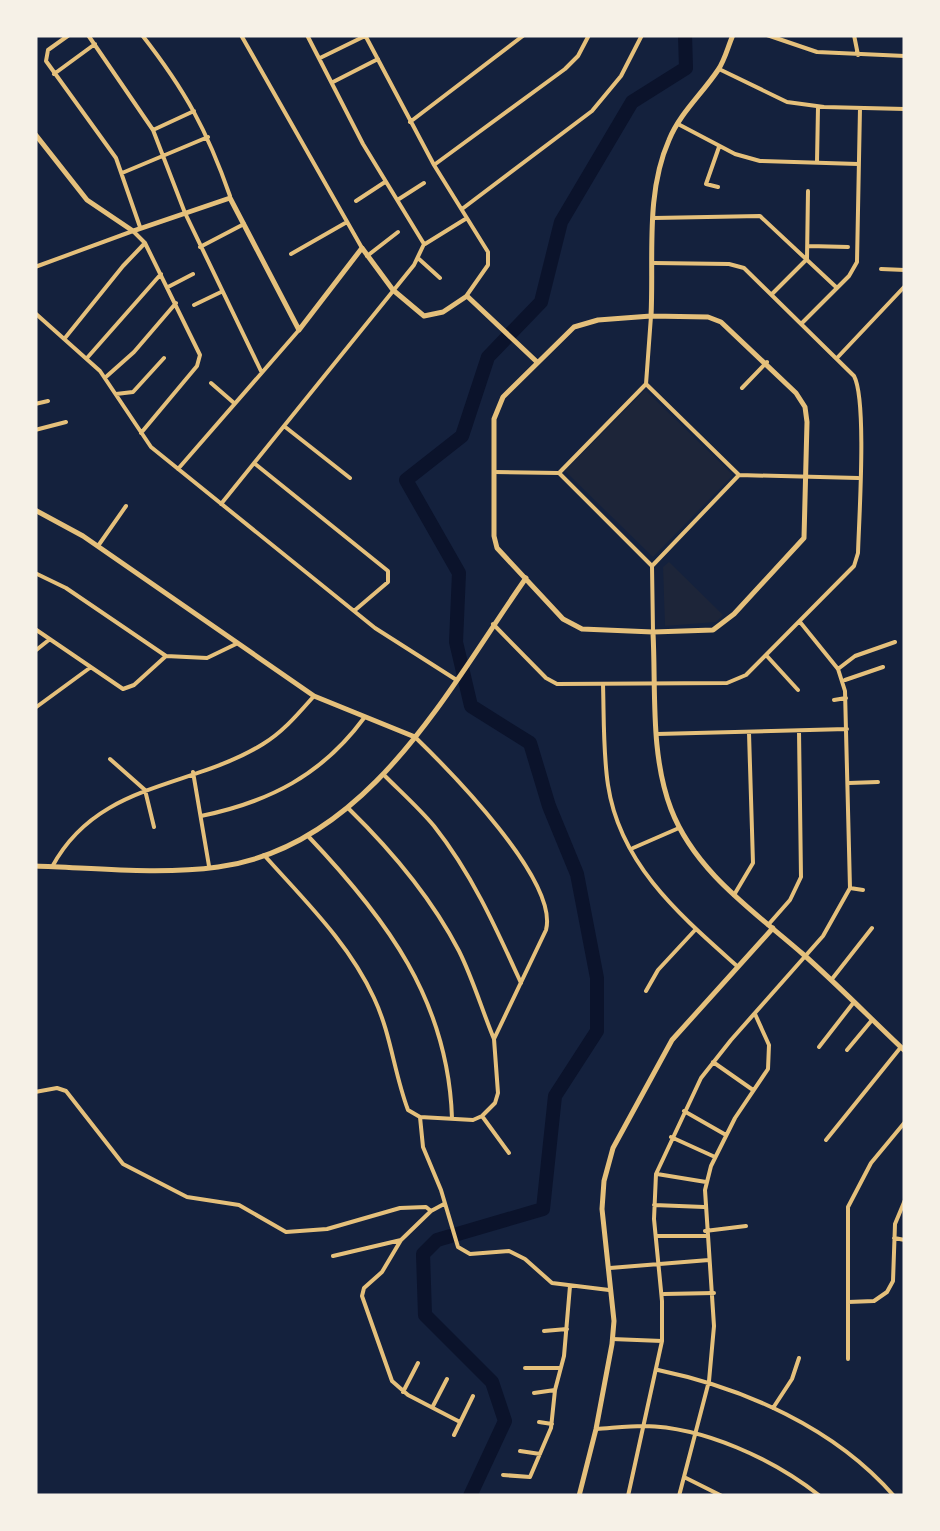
<svg xmlns="http://www.w3.org/2000/svg" width="940" height="1531" viewBox="0 0 940 1531" font-family="Signika,sans-serif">
  <rect width="100%" height="100%" fill="#14213d"/>
  <!-- green -->
  <path fill="#1d2539" d="M645,390L733,475L653,557L565,471Z
    M669,562L723,615L716,622L665,626L663,567Z"/>
  <g fill="none" stroke-linecap="round" stroke-linejoin="round">
    <!-- river -->
    <path stroke="#0b132b" stroke-width="14" d="M470,1496L505,1421L492,1382L425,1315L423,1254L437,1240L543,1209L555,1096L597,1031V978L577,874L549,806L530,743L471,706L456,642L459,573L406,480L462,436L488,357L541,302L561,222L632,102L686,68L685,35"/>
    <!-- minor -->
    <path stroke="#e5c07b" stroke-width="4" d="M69,35L48,50L46,61L116,158L140,227
      M88,35L153,130L185,213L261,371
      M142,35C185,90 207,130 230,196
      M241,35L362,248
      M365,35L434,165L488,252V265L467,295
      M767,35L817,52L905,56
      M854,35L858,55
      M320,58L365,36
      M719,69L787,102L824,107L905,109
      M54,74L95,44
      M333,82L378,59
      M410,122L524,35
      M678,124L735,154L760,161L858,164
      M153,130L194,111
      M817,162L818,107
      M434,165L565,69L578,56L589,35
      M122,173L208,137
      M718,187L706,184L719,147
      M399,199L424,183
      M356,201L385,182
      M462,209L592,111L621,76L642,35
      M654,218L760,216L836,287
      M425,244L467,218
      M809,246L848,247
      M200,247L244,224
      M291,254L347,222
      M367,256L398,232
      M419,259L440,278
      M35,267L133,231L145,243L200,355L197,366L141,433
      M881,269L905,270
      M168,287L193,274
      M772,294L807,259L808,191
      M194,305L221,292
      M35,313L100,371L151,447L375,628L455,679
      M803,322L849,276L857,262L860,108
      M65,338L123,266L145,243
      M87,358L161,274
      M837,358L905,286
      M107,376L134,352L176,303
      M211,383L234,403
      M646,384L651,316
      M742,388L767,362
      M116,394L133,392L164,358
      M35,404L48,401
      M284,426L350,478
      M35,430L66,422
      M254,463L388,571V582L354,611
      M178,469L299,330
      M494,472L559,473
      M739,475L652,566L559,473L646,384L739,475L858,478
      M221,504L414,265L424,244L363,144L307,35
      M98,546L126,506
      M652,566L653,631
      M35,573L66,588L166,656
      M493,624L546,678L557,684L727,683L746,675L854,566L858,553C859,518 867,400 854,376L744,268L729,264L654,263
      M35,629L123,689L134,685L166,656L207,658L236,644
      M35,651L50,639
      M766,655L798,690
      M838,669L855,656L895,642
      M845,680L883,667
      M603,684C604,717 603,752 608,785C620,865 681,916 737,966
      M834,700L846,698
      M35,708L91,667
      M657,734L847,729
      M416,738C450,771 559,881 546,930L494,1039L498,1093L495,1103L482,1116L473,1120L420,1117
      M110,759L145,790L154,827
      M193,772L209,866
      M385,776C401,792 419,808 434,826C472,874 496,928 521,983
      M849,783L878,782
      M349,809C392,851 431,897 459,951C473,979 482,1010 494,1039
      M201,816C269,802 322,775 364,718
      M308,836C386,918 448,1000 452,1118
      M633,848L679,828
      M264,855C304,900 349,943 374,998C391,1034 394,1073 408,1110L420,1117L423,1147L441,1190L458,1247L470,1254L509,1251L525,1259L552,1283L609,1290
      M52,867C98,781 191,789 263,744C283,732 298,714 314,696
      M850,888L863,890
      M734,895L753,863L749,733
      M768,925L790,900L801,877L799,731
      M832,979L872,928
      M646,991L658,970L696,929
      M819,1047L854,1002
      M847,1050L872,1020
      M713,1062L753,1090
      M35,1092L57,1088L66,1091L123,1164L187,1197L239,1205L286,1232L327,1229L400,1208L426,1207L431,1211
      M684,1111L726,1135
      M482,1116L509,1153
      M671,1137L715,1157
      M826,1140L901,1047
      M657,1174L706,1182
      M444,1204L431,1211L401,1240L382,1272L364,1288L362,1296L392,1381L408,1395L460,1422
      M654,1205L704,1207
      M705,1231L746,1226
      M656,1236H706
      M894,1238L905,1240
      M333,1256L401,1240
      M610,1268L709,1260
      M664,1294L714,1293
      M848,1302L874,1301L887,1292L893,1281L895,1224L905,1200
      M544,1331L567,1329
      M612,1339L662,1341
      M848,1359V1207L871,1163L905,1122
      M525,1368H560
      M658,1370C744,1388 835,1428 894,1496
      M403,1392L418,1363
      M534,1393L555,1390
      M433,1406L447,1379
      M773,1408L792,1379L799,1358
      M539,1422L552,1424
      M596,1429C612,1428 628,1426 644,1426C704,1427 773,1459 820,1496
      M454,1435L473,1396
      M520,1451L540,1454
      M503,1475L530,1477L551,1428L555,1390L564,1356L570,1286
      M684,1477L722,1496
      M628,1496L662,1341V1301L654,1219L656,1174L701,1078L731,1040L823,936L850,888L845,691L838,669L800,622
      M679,1496L709,1381L714,1326L705,1190L711,1166L735,1118L768,1069L769,1045L755,1014"/>
    <!-- tertiary -->
    <path stroke="#e5c07b" stroke-width="5" d="M35,134L87,200L133,231L230,198L299,330L362,248L393,290L424,316L443,312L467,296L537,362
      M651,316L708,317L721,322L796,393L805,407L807,422L804,538L734,614L713,630L653,632L582,629L563,619L497,548L494,536V419L503,397L574,327L598,320Z
      M651,316C654,258 645,194 669,140C680,113 702,94 718,70C725,60 728,46 733,35
      M35,510L83,536L314,696L415,737
      M653,633C656,690 650,754 671,809C695,872 755,912 804,955C839,986 871,1019 905,1051
      M35,866C95,868 159,875 218,867C368,847 448,689 526,578
      M579,1496L596,1429L612,1344L614,1321L602,1209L604,1181L613,1148L672,1040L773,928"/>
  </g>
  <!-- border -->
  <rect width="940" height="1531" fill="none" stroke="#f6f1e7" stroke-width="75"/>
</svg>
